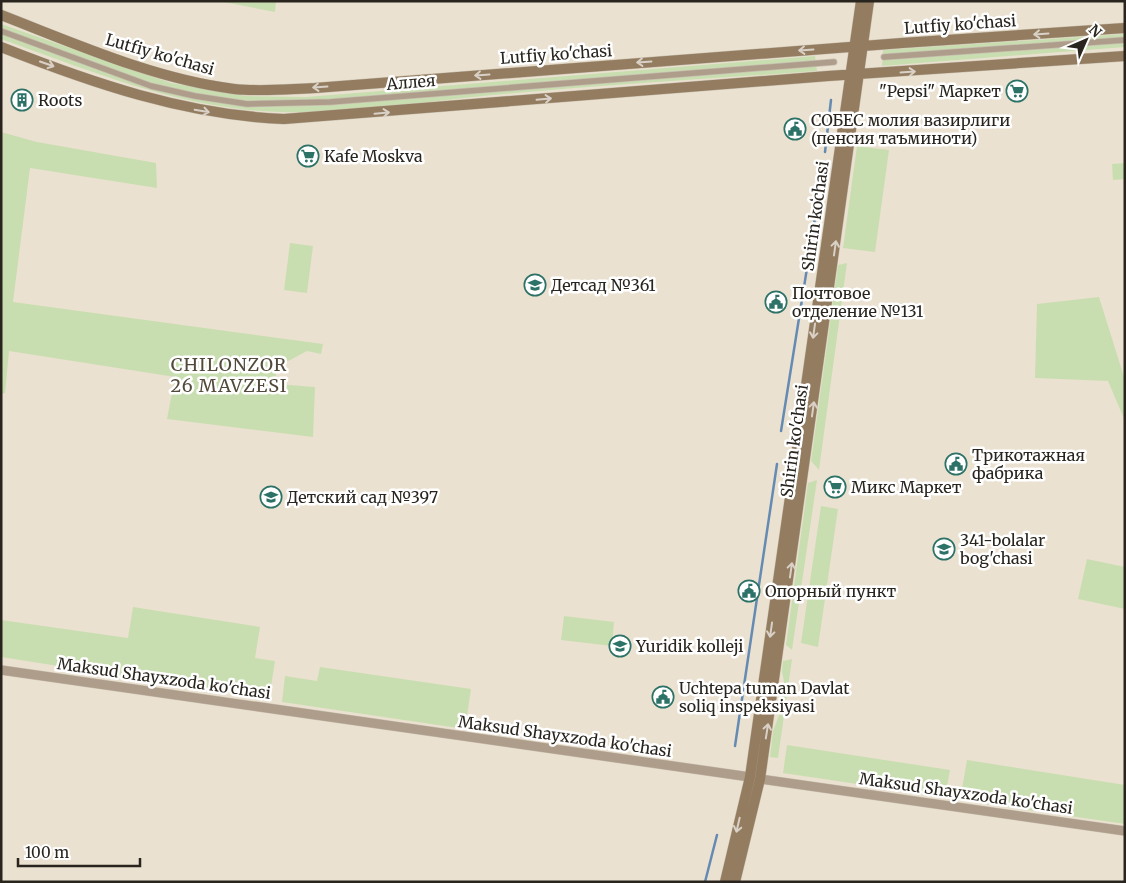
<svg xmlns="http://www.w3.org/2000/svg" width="1126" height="883" viewBox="0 0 1126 883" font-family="Merriweather,serif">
  <rect width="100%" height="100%" fill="#ebe1d0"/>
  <!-- green -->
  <path fill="#c9deb0" d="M219,1H276L275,12Z
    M1,24L171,83L246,96L306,97L815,56L817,71C709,79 601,85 493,95C410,103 323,119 240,109C156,99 80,67 1,39Z
    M1125,34V47L882,66L883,50Z
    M1,132L37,142L156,163L157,188L30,168L13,302L323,344L321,354L307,351L279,366L276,371V384L315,387L313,437L167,419L175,377L9,351L5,393L1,394Z
    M857,146L889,150L875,252L843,248Z
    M1125,163V179L1113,180L1112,164Z
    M290,243L313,246L307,293L284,290Z
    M847,263L819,470L811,461L838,265Z
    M1099,297L1125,380V421L1108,381L1035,378L1037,304Z
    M817,480L792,650L786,645L808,483Z
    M821,506L838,509L818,647L801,643Z
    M1087,559L1125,567V609L1078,599Z
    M133,607L260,627L255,658L275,661L269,699L1,657V620L128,638Z
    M564,616L614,622L612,646L561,640Z
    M792,659L778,758L770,757L773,731L779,715L784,682L782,671L783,661Z
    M320,667L471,689L465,729L282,702L285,676L317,681Z
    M787,745L950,770L945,797L783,773Z
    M967,760L1125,785V824L960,800Z"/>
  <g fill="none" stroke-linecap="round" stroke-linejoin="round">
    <!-- stream -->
    <path stroke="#658bb3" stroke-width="2.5" d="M825,152L831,100
      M781,431L823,168
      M735,746L777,464
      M705,882L717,835"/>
    <!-- pedestrian casing -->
    <g stroke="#c8bfb0" stroke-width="7">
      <path id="pedestrian" d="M1,31L151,86L195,96L247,104L330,102L834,62
        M884,57L1125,40"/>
    </g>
    <!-- tertiary casing -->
    <g stroke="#c8bfb0" stroke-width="10">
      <path id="tertiary" d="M1,670L750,777
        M760,779L1125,831"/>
    </g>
    <!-- secondary casing -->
    <g stroke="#c8bfb0" stroke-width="11">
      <path id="secondary" d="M1,15C76,44 154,79 234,89C261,92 288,89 315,88L902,43L1125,28
        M1,47C92,83 185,115 284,119L828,76L1125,56
        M725,882L750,777L861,1
        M735,882L760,779L869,1"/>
    </g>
    <!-- pedestrian -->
    <use href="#pedestrian" stroke="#ae9d8a" stroke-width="5.5"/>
    <!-- tertiary -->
    <use href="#tertiary" stroke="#ae9d8a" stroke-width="9"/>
    <!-- secondary -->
    <use href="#secondary" stroke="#937c5f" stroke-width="10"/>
  </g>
  <!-- one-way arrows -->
  <defs><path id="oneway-shaft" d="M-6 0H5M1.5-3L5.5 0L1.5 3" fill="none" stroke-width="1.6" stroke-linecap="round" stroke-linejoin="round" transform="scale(1.25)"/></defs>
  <g stroke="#d9d1c7">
    <use href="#oneway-shaft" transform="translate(1041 34) rotate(176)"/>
    <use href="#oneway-shaft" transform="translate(806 50) rotate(176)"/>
    <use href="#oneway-shaft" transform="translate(644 62) rotate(176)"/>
    <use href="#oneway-shaft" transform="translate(47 64) rotate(19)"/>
    <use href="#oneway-shaft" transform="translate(908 72) rotate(-4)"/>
    <use href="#oneway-shaft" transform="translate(482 75) rotate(176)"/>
    <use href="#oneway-shaft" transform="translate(320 87) rotate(176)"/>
    <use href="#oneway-shaft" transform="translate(544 99) rotate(-5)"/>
    <use href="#oneway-shaft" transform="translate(202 111) rotate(10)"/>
    <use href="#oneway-shaft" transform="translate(382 113) rotate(-5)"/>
    <use href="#oneway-shaft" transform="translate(835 248) rotate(-82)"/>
    <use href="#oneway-shaft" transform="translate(814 331) rotate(98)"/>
    <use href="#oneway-shaft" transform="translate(813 409) rotate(-82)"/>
    <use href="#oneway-shaft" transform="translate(791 570) rotate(-82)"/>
    <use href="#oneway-shaft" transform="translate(771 630) rotate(98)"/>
    <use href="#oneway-shaft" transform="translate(767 731) rotate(-81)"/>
    <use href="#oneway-shaft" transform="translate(738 825) rotate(103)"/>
  </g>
  <!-- icons -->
  <defs>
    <g id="supermarket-ring" transform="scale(1.125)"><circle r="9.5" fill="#fff" stroke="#2c7267" stroke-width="1.5"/><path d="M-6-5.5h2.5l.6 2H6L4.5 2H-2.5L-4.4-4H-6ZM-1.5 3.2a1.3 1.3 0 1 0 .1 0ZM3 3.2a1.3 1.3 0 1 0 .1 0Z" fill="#2c7267"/></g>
    <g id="building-ring" transform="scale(1.125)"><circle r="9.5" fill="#fff" stroke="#2c7267" stroke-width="1.5"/><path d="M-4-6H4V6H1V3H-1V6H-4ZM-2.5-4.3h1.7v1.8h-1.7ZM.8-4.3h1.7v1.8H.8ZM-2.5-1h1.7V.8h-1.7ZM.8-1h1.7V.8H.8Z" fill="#2c7267"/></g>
    <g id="civic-ring" transform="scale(1.125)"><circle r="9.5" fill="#fff" stroke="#2c7267" stroke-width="1.5"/><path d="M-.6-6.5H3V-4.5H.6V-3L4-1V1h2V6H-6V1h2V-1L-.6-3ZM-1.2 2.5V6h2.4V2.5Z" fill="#2c7267"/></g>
    <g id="school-ring" transform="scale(1.125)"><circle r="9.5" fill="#fff" stroke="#2c7267" stroke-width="1.5"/><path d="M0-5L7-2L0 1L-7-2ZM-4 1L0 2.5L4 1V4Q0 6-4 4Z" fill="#2c7267"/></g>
    <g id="university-ring" transform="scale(1.125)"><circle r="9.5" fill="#fff" stroke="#2c7267" stroke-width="1.5"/><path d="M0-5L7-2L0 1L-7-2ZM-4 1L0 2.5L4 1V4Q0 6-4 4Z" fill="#2c7267"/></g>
  </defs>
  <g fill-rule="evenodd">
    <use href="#supermarket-ring" x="1017" y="91"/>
    <use href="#building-ring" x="22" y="100"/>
    <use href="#civic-ring" x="795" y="129"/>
    <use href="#supermarket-ring" x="308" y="156"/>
    <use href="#school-ring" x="535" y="285"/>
    <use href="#civic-ring" x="776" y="302"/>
    <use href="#civic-ring" x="956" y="464"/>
    <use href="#supermarket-ring" x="835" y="487"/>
    <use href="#school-ring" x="271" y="497"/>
    <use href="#school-ring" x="944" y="549"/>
    <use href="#civic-ring" x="749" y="591"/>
    <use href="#university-ring" x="620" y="646"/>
    <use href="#civic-ring" x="663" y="697"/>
  </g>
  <g text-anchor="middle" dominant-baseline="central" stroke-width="5" stroke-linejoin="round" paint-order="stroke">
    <!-- street labels -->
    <g font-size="16" fill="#29251e" stroke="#fff">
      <text transform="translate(960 24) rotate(-4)">Lutfiy ko'chasi</text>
      <text transform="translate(160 54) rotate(16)">Lutfiy ko'chasi</text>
      <text transform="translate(556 54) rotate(-4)">Lutfiy ko'chasi</text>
      <text transform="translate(411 82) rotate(-5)">Аллея</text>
      <text transform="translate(815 216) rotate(-82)">Shirin koʻchasi</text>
      <text transform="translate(794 441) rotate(-82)">Shirin ko'chasi</text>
      <text transform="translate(164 678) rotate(8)">Maksud Shayxzoda ko'chasi</text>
      <text transform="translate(565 736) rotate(8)">Maksud Shayxzoda ko'chasi</text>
      <text transform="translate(966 793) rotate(8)">Maksud Shayxzoda ko'chasi</text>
    </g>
    <!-- poi labels -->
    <g font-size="16" fill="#29251e" stroke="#fff" text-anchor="start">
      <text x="1001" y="91" text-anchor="end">"Pepsi" Маркет</text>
      <text x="38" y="100">Roots</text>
      <text x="811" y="120">СОБЕС молия вазирлиги<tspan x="811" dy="18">(пенсия таъминоти)</tspan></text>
      <text x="324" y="156">Kafe Moskva</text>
      <text x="551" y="285">Детсад №361</text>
      <text x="792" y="293">Почтовое<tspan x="792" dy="18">отделение №131</tspan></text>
      <text x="972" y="455">Трикотажная<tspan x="972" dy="18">фабрика</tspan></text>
      <text x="851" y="487">Микс Маркет</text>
      <text x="287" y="497">Детский сад №397</text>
      <text x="960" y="540">341-bolalar<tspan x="960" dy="18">bog'chasi</tspan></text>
      <text x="765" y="591">Опорный пункт</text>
      <text x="636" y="646">Yuridik kolleji</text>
      <text x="679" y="688">Uchtepa tuman Davlat<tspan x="679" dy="18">soliq inspeksiyasi</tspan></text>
    </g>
    <!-- neighbourhood labels -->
    <g font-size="18" letter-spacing="1" fill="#52493b" stroke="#fff">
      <text x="229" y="364">CHILONZOR<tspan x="229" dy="21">26 MAVZESI</tspan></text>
    </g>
  </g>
  <!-- border -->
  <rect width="1126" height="883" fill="none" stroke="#29251e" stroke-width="5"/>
  <!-- north arrow -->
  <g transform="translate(1086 40) rotate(45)" stroke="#ffffff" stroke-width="4" paint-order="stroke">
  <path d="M0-4L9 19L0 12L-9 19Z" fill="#29251e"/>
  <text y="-8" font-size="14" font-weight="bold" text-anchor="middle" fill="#29251e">N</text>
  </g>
  <!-- scale -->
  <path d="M18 858v8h122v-8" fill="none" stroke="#29251e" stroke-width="2.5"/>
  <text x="25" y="858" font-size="15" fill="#29251e" stroke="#ffffff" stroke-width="4" paint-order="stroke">100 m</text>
</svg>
